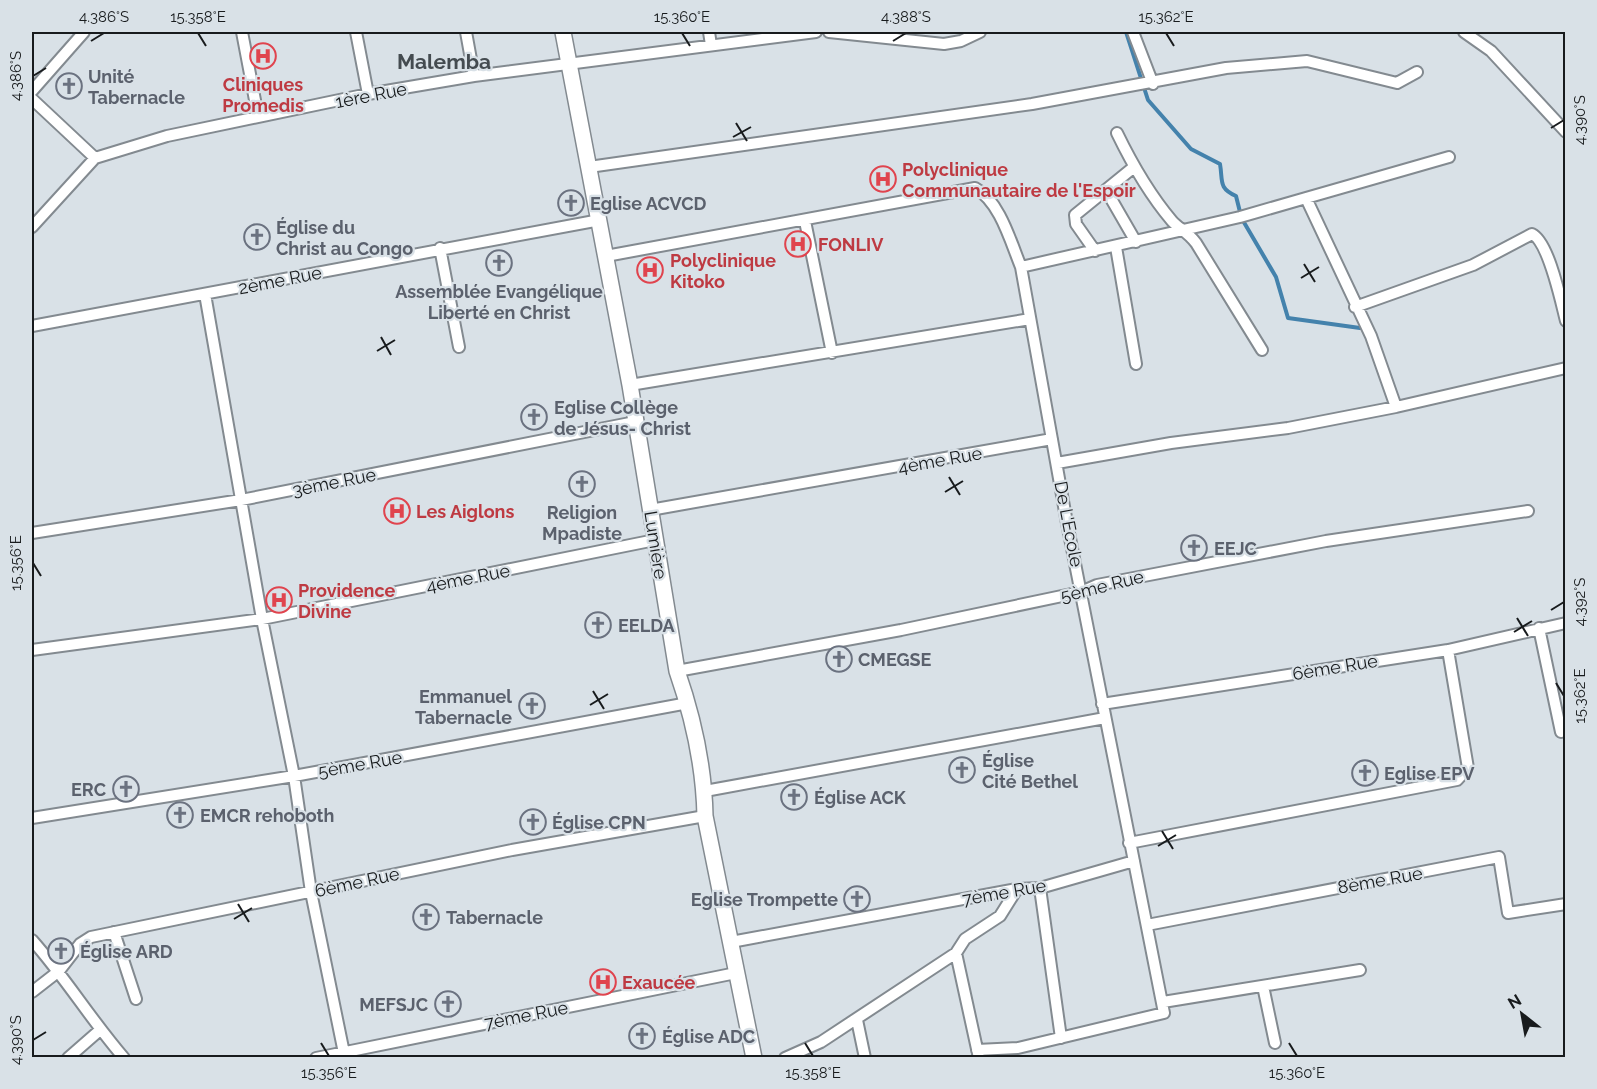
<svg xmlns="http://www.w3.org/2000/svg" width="1597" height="1089" viewBox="0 0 1597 1089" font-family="Raleway,sans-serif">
  <rect width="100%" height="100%" fill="#d9e1e7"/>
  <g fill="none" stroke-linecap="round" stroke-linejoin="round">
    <!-- stream -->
    <path stroke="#4482ac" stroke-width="4" d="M1126,32L1148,100L1191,149L1220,164C1223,181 1218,188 1236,196L1240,212
      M1242,219L1276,277L1288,318L1360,328"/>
    <!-- street casing -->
    <g stroke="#838a90" stroke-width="14">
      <path id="street" d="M242,32L258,116
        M356,32L368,94
        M466,32L474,76
        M709,32L711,45
        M829,32L944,44L961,41L980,32
        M1133,32L1153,84
        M1464,32L1491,51L1566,132
        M32,91L84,32
        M32,99L95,158
        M1117,133C1132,164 1150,195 1172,221C1179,229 1187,231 1196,243L1262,350
        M589,167L1032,104L1226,68L1307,61L1397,83L1417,72
        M1106,190L1136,242
        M805,221L832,353
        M32,227L95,158L167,136L368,94L474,76L816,32
        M1116,247L1136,364
        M440,248L459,347
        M1095,251L1076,224L1075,215L1134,167
        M606,256L975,188C1000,201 1011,243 1021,267L1067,523L1164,1013L1018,1048L977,1050
        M1021,267L1240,217L1306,198
        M205,294L262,619L294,776L311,892L345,1058
        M1355,307L1473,265L1532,234C1549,242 1561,302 1566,321
        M32,326L600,220
        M630,385L1030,319
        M1396,407L1371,336L1306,198L1449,157
        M1057,463L1171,443L1288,428L1396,407L1566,368
        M650,510L1052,439
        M32,533L241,500L635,422
        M1539,628L1561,732
        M32,650L262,619L655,540
        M677,671L901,630L1081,592L1097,585L1326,541L1528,511
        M1102,704L1448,650L1566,623
        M705,791L1105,718
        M32,818L294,776L688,703
        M1129,843L1457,780L1468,768L1448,650
        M1040,888L1061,1038
        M1147,925L1499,857L1508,913L1566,904
        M114,932L136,999
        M32,940C65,977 91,1020 124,1058
        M731,942L1017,889L1040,888L1134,861
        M956,953L979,1058
        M1263,986L1275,1043
        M32,992L59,971L80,944L91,937L512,850L705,816
        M1163,1002L1360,970
        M857,1020L865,1058
        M68,1058L100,1030
        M316,1058L736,973
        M785,1058L821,1042L956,953L965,939L1000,916L1017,889"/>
    </g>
    <!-- secondary casing -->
    <g stroke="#838a90" stroke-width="18">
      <path id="secondary" d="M563,32L630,385L677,671C693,717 704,767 705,816L754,1058"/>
    </g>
    <!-- street -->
    <use href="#street" stroke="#fff" stroke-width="10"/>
    <!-- secondary -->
    <use href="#secondary" stroke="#fff" stroke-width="15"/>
  </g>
  <!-- ticks -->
  <path fill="none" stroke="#181b1d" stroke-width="2" d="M198,33L206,46M682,33L690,46M1166,33L1174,46M91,41L104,33M893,41L906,33M33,76L46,68M736,123L747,141M1551,128L1564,120M733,137L751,127M1304,264L1315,282M1301,278L1319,267M381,337L391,355M377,351L395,340M949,477L960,495M945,492L963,481M33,563L41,576M1551,610L1564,602M1517,618L1528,636M1514,632L1532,621M1556,683L1564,696M593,691L604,709M590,705L608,694M1162,831L1173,849M1158,846L1176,835M238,904L249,922M234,919L252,908M33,1040L46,1032M321,1043L329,1056M805,1043L813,1056M1289,1043L1297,1056"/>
  <!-- icons -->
  <defs>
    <g id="hospital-ring" transform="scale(1.35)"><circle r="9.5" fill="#d9e1e7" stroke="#e0444e" stroke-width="1.5"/><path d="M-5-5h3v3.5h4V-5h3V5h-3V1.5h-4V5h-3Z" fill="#e0444e"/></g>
    <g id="church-ring" transform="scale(1.35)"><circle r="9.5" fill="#d9e1e7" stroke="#6b7280" stroke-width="1.5"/><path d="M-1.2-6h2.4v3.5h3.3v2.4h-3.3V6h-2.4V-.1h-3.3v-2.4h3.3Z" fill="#6b7280"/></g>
  </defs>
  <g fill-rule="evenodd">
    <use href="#hospital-ring" x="263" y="56"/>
    <use href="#church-ring" x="69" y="86"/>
    <use href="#hospital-ring" x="883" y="179"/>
    <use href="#church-ring" x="571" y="203"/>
    <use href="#church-ring" x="257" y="237"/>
    <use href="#hospital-ring" x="798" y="244"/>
    <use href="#church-ring" x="499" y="263"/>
    <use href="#hospital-ring" x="650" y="270"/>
    <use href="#church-ring" x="534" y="417"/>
    <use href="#church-ring" x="582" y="484"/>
    <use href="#hospital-ring" x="397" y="511"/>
    <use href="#church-ring" x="1194" y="548"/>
    <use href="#hospital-ring" x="279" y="600"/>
    <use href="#church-ring" x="598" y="625"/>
    <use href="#church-ring" x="839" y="659"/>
    <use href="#church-ring" x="532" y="706"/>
    <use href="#church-ring" x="962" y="770"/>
    <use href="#church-ring" x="1365" y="773"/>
    <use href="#church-ring" x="126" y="789"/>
    <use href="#church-ring" x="794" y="797"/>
    <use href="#church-ring" x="180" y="815"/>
    <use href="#church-ring" x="533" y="822"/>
    <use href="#church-ring" x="857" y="899"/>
    <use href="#church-ring" x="426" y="917"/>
    <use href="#church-ring" x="61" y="951"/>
    <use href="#hospital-ring" x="603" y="982"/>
    <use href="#church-ring" x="448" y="1004"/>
    <use href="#church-ring" x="642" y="1036"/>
  </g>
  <g text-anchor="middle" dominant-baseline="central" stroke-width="4.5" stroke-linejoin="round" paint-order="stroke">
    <!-- worship labels -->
    <g font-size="18" font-weight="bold" fill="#5b616d" stroke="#d9e1e7" text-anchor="start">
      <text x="88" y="76">Unité<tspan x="88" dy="21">Tabernacle</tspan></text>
      <text x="590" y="203">Eglise ACVCD</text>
      <text x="276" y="227">Église du<tspan x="276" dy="21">Christ au Congo</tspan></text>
      <text x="499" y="291" text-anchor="middle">Assemblée Evangélique<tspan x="499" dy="21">Liberté en Christ</tspan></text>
      <text x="554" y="407">Eglise Collège<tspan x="554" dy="21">de Jésus- Christ</tspan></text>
      <text x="582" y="512" text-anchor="middle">Religion<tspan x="582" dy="21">Mpadiste</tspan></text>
      <text x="1214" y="548">EEJC</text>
      <text x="618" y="625">EELDA</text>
      <text x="858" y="659">CMEGSE</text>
      <text x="512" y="696" text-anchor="end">Emmanuel<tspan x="512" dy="21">Tabernacle</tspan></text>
      <text x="982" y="760">Église<tspan x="982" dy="21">Cité Bethel</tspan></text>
      <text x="1384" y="773">Eglise EPV</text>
      <text x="106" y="789" text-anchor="end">ERC</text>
      <text x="814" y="797">Église ACK</text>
      <text x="200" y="815">EMCR rehoboth</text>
      <text x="552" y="822">Église CPN</text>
      <text x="838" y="899" text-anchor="end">Eglise Trompette</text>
      <text x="446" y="917">Tabernacle</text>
      <text x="80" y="951">Église ARD</text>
      <text x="428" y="1004" text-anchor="end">MEFSJC</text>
      <text x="662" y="1036">Église ADC</text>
    </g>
    <!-- health labels -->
    <g font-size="18" font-weight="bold" fill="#be3a42" stroke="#d9e1e7" text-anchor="start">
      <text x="263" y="84" text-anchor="middle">Cliniques<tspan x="263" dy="21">Promedis</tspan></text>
      <text x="902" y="169">Polyclinique<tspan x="902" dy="21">Communautaire de l'Espoir</tspan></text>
      <text x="818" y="244">FONLIV</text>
      <text x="670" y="260">Polyclinique<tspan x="670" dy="21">Kitoko</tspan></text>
      <text x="416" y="511">Les Aiglons</text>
      <text x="298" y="590">Providence<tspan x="298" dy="21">Divine</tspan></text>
      <text x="622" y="982">Exaucée</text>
    </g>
    <!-- street labels -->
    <g font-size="18" fill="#181b1d" stroke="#d9e1e7">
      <text transform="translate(371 95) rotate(-11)">1ère Rue</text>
      <text transform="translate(280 280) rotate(-11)">2ème Rue</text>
      <text transform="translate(940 460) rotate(-10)">4ème Rue</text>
      <text transform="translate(334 482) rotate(-11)">3ème Rue</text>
      <text transform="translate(1069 524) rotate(79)">De L'Ecole</text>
      <text transform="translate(656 545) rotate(81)">Lumière</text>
      <text transform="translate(468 578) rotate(-11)">4ème Rue</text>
      <text transform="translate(1102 586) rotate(-14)">5ème Rue</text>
      <text transform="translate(1335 667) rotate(-9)">6ème Rue</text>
      <text transform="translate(360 764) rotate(-10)">5ème Rue</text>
      <text transform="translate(1380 880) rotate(-10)">8ème Rue</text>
      <text transform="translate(357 882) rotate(-12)">6ème Rue</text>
      <text transform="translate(1004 892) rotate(-10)">7ème Rue</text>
      <text transform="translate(526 1015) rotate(-11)">7ème Rue</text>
    </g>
    <!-- quarter labels -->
    <g font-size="21" font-weight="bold" fill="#444b50" stroke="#d9e1e7">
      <text x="444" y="61">Malemba</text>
    </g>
  </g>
  <!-- border -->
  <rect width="1597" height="1089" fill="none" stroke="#d9e1e7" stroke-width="66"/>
  <!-- north arrow -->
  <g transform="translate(1522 1014) rotate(329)" stroke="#d9e1e7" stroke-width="4.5" paint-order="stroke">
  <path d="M0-4.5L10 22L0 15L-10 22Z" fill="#181b1d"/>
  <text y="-9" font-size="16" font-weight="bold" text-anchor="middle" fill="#181b1d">N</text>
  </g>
  <rect x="33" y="33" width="1531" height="1023" fill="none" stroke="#181b1d" stroke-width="2"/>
  <g font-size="15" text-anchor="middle" fill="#181b1d">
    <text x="104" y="22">4.386°S</text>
    <text x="198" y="22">15.358°E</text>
    <text x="682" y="22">15.360°E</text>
    <text x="906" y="22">4.388°S</text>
    <text x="1166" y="22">15.362°E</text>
    <text transform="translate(16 76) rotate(-90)" y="5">4.386°S</text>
    <text transform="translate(1580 120) rotate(-90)" y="5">4.390°S</text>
    <text transform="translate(16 563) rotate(-90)" y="5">15.356°E</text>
    <text transform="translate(1580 602) rotate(-90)" y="5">4.392°S</text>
    <text transform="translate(1580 696) rotate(-90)" y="5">15.362°E</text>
    <text transform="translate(16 1040) rotate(-90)" y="5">4.390°S</text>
    <text x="329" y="1078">15.356°E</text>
    <text x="813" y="1078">15.358°E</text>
    <text x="1297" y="1078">15.360°E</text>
  </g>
</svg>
